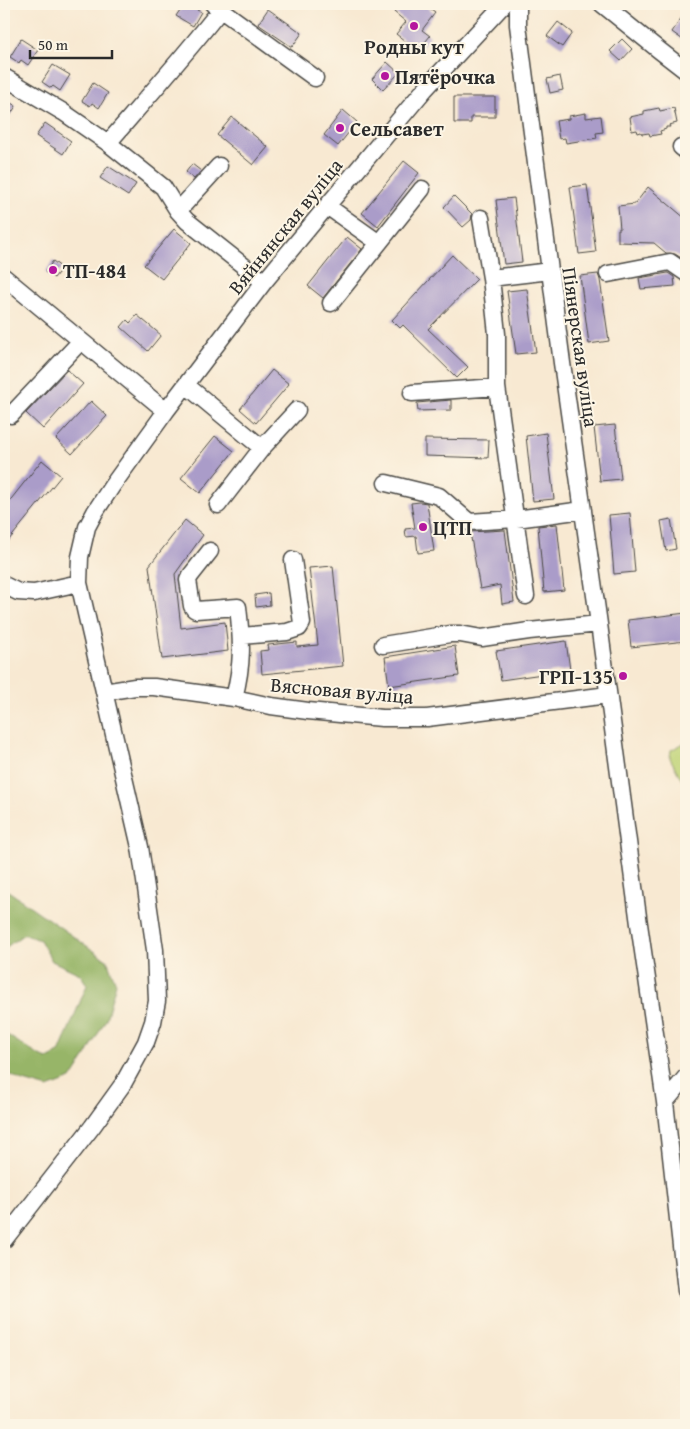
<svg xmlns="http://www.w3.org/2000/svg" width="690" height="1429" viewBox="0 0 690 1429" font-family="'Gentium Book Plus',serif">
  <rect width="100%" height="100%" fill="#fcf5e5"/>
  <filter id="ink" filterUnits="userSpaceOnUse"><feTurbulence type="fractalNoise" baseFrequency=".02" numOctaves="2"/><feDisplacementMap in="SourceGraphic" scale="10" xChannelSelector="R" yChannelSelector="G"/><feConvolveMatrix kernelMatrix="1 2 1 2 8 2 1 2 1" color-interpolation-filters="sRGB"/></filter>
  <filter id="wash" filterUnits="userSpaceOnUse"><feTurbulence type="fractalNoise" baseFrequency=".0096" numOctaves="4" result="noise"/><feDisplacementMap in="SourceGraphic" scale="20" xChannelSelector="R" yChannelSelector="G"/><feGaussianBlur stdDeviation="1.12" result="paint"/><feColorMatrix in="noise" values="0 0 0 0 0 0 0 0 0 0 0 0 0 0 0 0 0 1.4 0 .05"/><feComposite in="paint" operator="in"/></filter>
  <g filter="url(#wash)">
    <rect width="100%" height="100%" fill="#f8e9d2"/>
    <!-- green -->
    <path fill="#bfd376" stroke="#757f50" d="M686,742V788L670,758L671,750Z"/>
    <!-- forest -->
    <path fill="#97b567" stroke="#617049" d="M4,888L107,960L116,983L106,1019L86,1056L71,1079L48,1088L20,1080L4,1071V1033L38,1055L47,1059L59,1053L87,985L80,974L52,961L40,940L24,934L9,945L4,952Z"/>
    <g id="blocks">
      <!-- building -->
      <path fill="#aa9cc9" d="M184,4H191L198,8L197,10L201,12L193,26L176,16Z
        M400,4H423L435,13L422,30L430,36L418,51L396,34L406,22L394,12Z
        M268,9L302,33L292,47L258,24Z
        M686,11V42L672,32Z
        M558,22L572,33L562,47L547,36Z
        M21,39L38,50L28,65L21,60L19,63L10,57Z
        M622,39L632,49L621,61L610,51Z
        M387,62L399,73L383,90L372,79Z
        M53,65L70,75L60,91L53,86L51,88L42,82Z
        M560,76L563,90L550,93L547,79Z
        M93,83L108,93L99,108L92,103L90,106L82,101Z
        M454,97H495V117H471V123H454Z
        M4,99L16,106L4,125Z
        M659,108L660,111L674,108L677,123L669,125L670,127H666V129L660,131L661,134L650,136L649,133L642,134L641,132L638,133L637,130L632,131L630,117L644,114V111Z
        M343,110L357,122L338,146L324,135Z
        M586,113V118L601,116L603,132L596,133L597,138L566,143L565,138L559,139L556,121L569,119V116Z
        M232,117L268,147L253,165L217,135Z
        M45,123L71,141L63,154L36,136Z
        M404,161L419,173L378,226L362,213Z
        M192,164L201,171L194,179L186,172Z
        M108,166L136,184L128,196L100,178Z
        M587,185L596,252L579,254L570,187Z
        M648,187L686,219V261L675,254L666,253L654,243L618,242V229H620L618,206L635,204Z
        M454,196L472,214L471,220L463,227L444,207Z
        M514,198L522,262L504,264L496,200Z
        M174,229L191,243L162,279L144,265Z
        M347,237L362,249L323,298L308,286Z
        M452,255L477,279L428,329L468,367L457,378L403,325L400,328L392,320Z
        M53,261L62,268L54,278L45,272Z
        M668,273L674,277L675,286L641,289L639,278Z
        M598,274L600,280L609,341L589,344L580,276Z
        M527,289L536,352L516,354L507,291Z
        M137,315L161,335L148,351L121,327L127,320L130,323Z
        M67,370L83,384L43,429L26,413Z
        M272,370L289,384L256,423L240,409Z
        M451,400V410L418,411L417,403Z
        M91,401L107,416L72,454L56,439Z
        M615,425L621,479L600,481L594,427Z
        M546,433L554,499L533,501L526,436Z
        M215,436L234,451L200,493L181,478Z
        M425,439L489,440L488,458L425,456Z
        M42,460L61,476L4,546V508Z
        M420,502L427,503L434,551L418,553L416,536L406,537L405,529L415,528L411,503Z
        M630,513L635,572L614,574L609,515Z
        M671,519L676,549L666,551L661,521Z
        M185,520L203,535L175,574L181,628L225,622L228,651L162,659L149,566Z
        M557,524L564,590L544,592L538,526Z
        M505,530L514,602L502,604L500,585L480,589L470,532Z
        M333,566L343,666L262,674L260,651L269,650L268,645L297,642V647L318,645L309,568Z
        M269,593L270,605L256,607L255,595Z
        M686,613V641L631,647L628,620Z
        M566,641L570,670L501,680L496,651Z
        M455,646L459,676L389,686L385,657Z"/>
    </g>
  </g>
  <g filter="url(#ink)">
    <use href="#blocks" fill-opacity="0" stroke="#4a4844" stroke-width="1"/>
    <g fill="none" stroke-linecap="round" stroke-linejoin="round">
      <!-- minor casing -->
      <g stroke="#4a4844" stroke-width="19">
        <path id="minor" d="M213,4L315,78
          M518,4V25L562,363L599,624L639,924L665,1102L686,1291
          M602,4L659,50L686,71
          M4,77L63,112L108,143L163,187L178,211L187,221L264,282
          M108,143C146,99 185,55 221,9
          M681,147L686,151
          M327,206L379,243
          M178,211L219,166
          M481,218L491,278L497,334V387L526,596
          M608,274L670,262L686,273
          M4,277L166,411
          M491,278L550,271
          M331,303L422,189
          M186,385L262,448
          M412,393L497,387
          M11,415L81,341
          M386,483L439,496L469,522L516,519L583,510
          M218,505L262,448L297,410
          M210,551L191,575L188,580L192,606L194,609L196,610L238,607C242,642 243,663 234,698
          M4,585L18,592L34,593L79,583
          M241,636L287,632L299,628L302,623L293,560
          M383,645L450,634H460L482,638L529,631L599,624
          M104,692L135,687H154L234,698L271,706L308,711L382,718H427L608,695
          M665,1102L686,1077
          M4,1240L92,1127L123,1084L146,1042L153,1022L157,1001L155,950L140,847L79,583L80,557L87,527L95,512L112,486L166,411L264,282L327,206L425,89L504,4"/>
      </g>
      <!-- minor -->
      <use href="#minor" stroke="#fff" stroke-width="16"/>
    </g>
  </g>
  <!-- markers -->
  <g fill="#b5179e" stroke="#fcf5e5" stroke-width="2">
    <circle cx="414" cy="26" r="5"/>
    <circle cx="385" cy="76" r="5"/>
    <circle cx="340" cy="128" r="5"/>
    <circle cx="53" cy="270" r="5"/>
    <circle cx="423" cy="527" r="5"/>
    <circle cx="623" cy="676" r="5"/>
  </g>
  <g text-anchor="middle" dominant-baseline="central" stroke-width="4" stroke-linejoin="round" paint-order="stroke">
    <!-- poi labels -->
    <g font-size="20" font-weight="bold" fill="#2b2b2b" stroke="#fcf5e5" text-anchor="start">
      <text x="414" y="46" text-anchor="middle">Родны кут</text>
      <text x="395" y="76">Пятёрочка</text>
      <text x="350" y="128">Сельсавет</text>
      <text x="63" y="270">ТП-484</text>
      <text x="433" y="527">ЦТП</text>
      <text x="613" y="676" text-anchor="end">ГРП-135</text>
    </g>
    <!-- street labels -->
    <g font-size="20" fill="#2b2b2b" stroke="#fcf5e5">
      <text transform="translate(285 226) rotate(-51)">Вяйнянская вуліца</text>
      <text transform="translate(581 347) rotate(82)">Піянерская вуліца</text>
      <text transform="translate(342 690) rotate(5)">Вясновая вуліца</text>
    </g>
  </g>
  <!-- margin -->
  <rect width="690" height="1429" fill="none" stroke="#fcf5e5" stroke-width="20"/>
  <!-- scale -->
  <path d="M30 50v8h82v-8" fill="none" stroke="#2b2b2b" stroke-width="2.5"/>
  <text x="38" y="50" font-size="15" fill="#2b2b2b" stroke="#fcf5e5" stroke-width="4" paint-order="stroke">50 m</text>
</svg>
